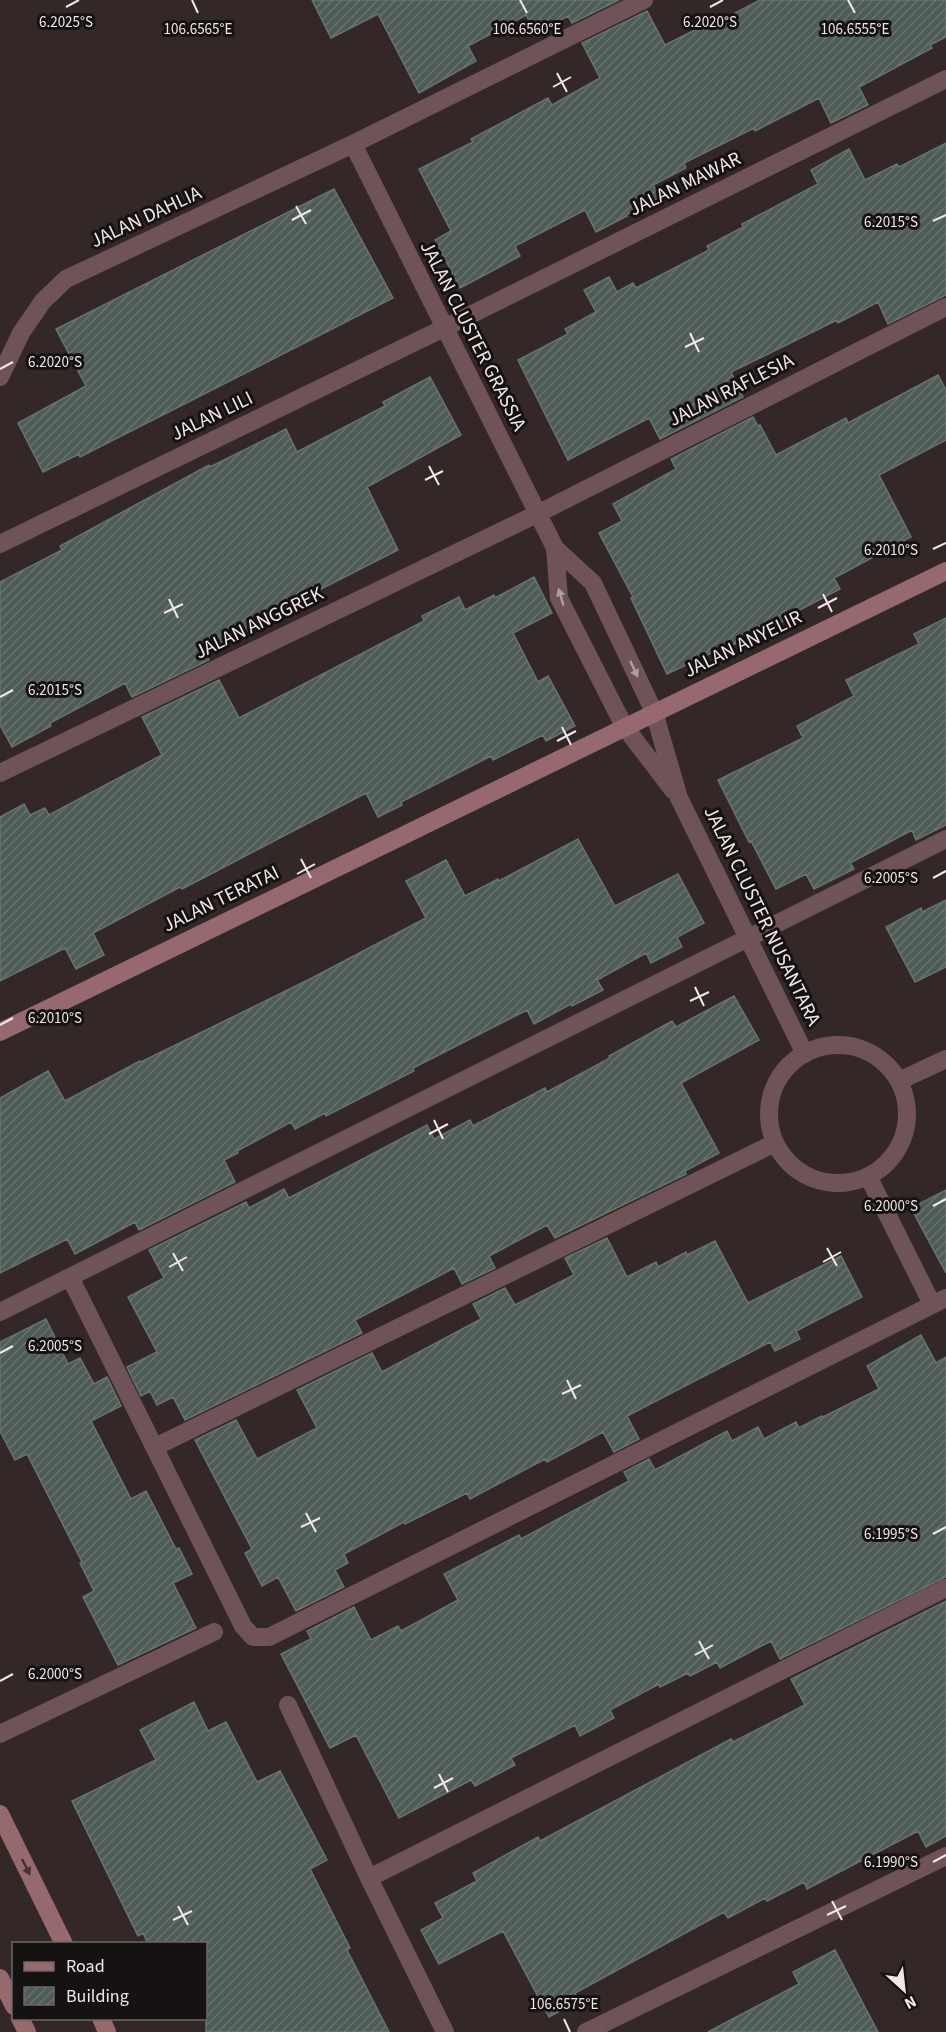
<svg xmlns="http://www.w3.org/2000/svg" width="946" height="2032" viewBox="0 0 946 2032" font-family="'Source Sans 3',sans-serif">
  <defs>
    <pattern id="building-hatch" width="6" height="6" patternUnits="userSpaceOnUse" patternTransform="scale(1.5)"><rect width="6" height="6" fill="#4e5b56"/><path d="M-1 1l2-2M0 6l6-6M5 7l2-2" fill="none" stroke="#68736e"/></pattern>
  </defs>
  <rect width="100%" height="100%" fill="#342728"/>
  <!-- building -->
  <path fill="url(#building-hatch)" stroke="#66756f" stroke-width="1.5" d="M312,0H619L572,23L568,16L536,33L526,15L468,46L476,61L419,93L378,14L331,38Z
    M760,0H946V37L930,45L932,48L859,87L868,105L831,123L819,98L755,131L754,128L684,163L686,168L653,185L660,198L626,215L627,216L596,232L585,210L515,246L520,256L460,288L435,240L451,231L419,169L473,142L471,139L548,98L552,105L600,78L582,43L647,11L665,45L701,27L703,30Z
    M946,143V295L888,324L878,302L838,323L837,320L731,372L743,397L660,439L649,418L568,460L518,360L568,334L565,329L596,312L584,290L609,277L617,292L633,283L636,288L709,250L707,246L743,227L742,224L818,184L811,170L849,149L865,180L897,164L899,167Z
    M334,189L393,298L80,457L79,454L43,472L18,423L86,386L56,329Z
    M938,375L946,390V440L879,475L911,537L834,578L840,589L792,614L793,616L769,629L768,627L729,647L728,645L667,674L631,598L633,597L599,533L622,521L613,504L676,469L671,459L753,417L758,426L760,425L776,455L846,418L848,423Z
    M430,377L461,435L367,487L398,550L317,591L319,595L205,653L209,660L132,697L125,683L50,723L51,726L12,747L0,725V582L62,550L60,546L209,465L210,467L286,429L297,452L385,406L383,402Z
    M534,577L552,613L513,633L538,682L548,676L575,726L546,741L543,735L493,760L491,756L401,802L402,805L378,817L366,793L182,889L180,887L93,933L104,955L76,969L65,948L0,981V817L24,804L30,815L45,808L49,815L162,755L142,717L219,680L239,718L424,621L422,616L459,597L465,610L494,595L495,598Z
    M946,618V825L916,840L912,830L850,863L854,869L814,889L806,874L776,889L751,841L749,842L718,780L803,738L797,726L854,696L846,680L919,644L914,634Z
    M578,839L615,906L678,874L704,923L677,937L682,947L651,963L646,953L597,980L603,990L572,1006L571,1004L534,1024L527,1010L413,1068L414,1071L326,1116L325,1113L295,1129L291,1122L237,1151L238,1153L224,1160L235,1182L139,1230L135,1222L75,1254L67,1239L0,1273V1098L48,1071L65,1101L140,1061L141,1062L310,979L426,918L406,881L446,860L465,896L498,879L499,881Z
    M946,900V967L915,982L886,927L921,908L922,912Z
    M734,996L759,1040L681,1083L719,1153L685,1171L686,1174L555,1238L547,1225L489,1256L495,1268L462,1284L454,1268L355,1320L362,1333L185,1420L173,1397L157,1405L150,1391L141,1396L127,1367L157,1352L128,1297L164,1278L149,1250L246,1202L249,1208L284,1189L289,1198L427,1125L434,1139L470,1120L473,1126L545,1088L547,1092L610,1058L609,1056L672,1021L676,1027Z
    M946,1190V1273L911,1208Z
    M607,1238L627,1277L656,1262L658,1267L686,1252L687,1255L715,1241L748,1303L841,1256L862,1297L796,1331L800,1339L775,1351L770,1342L627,1416L639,1439L614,1452L603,1432L547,1462L545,1459L470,1499L467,1493L405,1524L404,1522L344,1554L348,1563L335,1570L344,1587L296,1611L278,1577L262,1586L245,1553L252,1549L195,1440L236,1420L257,1459L317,1428L297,1390L372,1353L382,1372L481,1319L473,1304L505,1288L515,1305L574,1275L565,1258Z
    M46,1319L68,1364L80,1358L94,1384L107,1377L121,1406L91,1421L131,1499L146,1491L176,1549L179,1548L192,1574L173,1583L196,1628L118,1665L83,1597L94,1591L80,1563L82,1562L27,1454L15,1460L0,1431V1342Z
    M921,1335L936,1363L946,1357V1577L780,1659L771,1641L720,1668L717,1662L690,1676L688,1673L660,1687L659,1684L610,1710L614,1718L580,1736L575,1725L511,1758L515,1765L475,1786L471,1780L399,1818L356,1735L330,1748L281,1654L311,1639L307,1631L354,1607L371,1640L398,1626L401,1631L458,1600L444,1574L519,1535L521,1539L629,1481L624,1472L649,1459L655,1470L727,1431L732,1441L758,1427L764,1439L796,1422L799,1428L822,1416L823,1417L879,1389L867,1366Z
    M946,1601V1836L926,1847L918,1831L807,1889L804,1882L767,1901L765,1898L728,1918L724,1912L575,1993L579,2001L549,2017L503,1931L439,1964L421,1930L443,1918L435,1903L477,1881L473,1873L538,1837L540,1841L731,1739L733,1742L805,1705L791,1679Z
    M194,1702L208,1731L226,1722L257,1782L280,1771L327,1860L310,1869L350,1948L347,1950L389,2032H206V1944H148L143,1933L138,1936L72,1801L156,1760L140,1730Z
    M835,1950L878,2032H708L799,1984L793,1972Z"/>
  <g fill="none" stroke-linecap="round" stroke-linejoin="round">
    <!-- street -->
    <path stroke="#6f5356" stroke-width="18" d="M353,144L555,548L593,583L654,712L679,798L805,1054
      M0,377L21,333L43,301L66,279L353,144L644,0
      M0,544L444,328L946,79
      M555,548L559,598L624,726L673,790
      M0,773L537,514L946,307
      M769 1114a69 69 0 1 1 138 0a69 69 0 1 1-138 0Z
      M899,1081L946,1059
      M868,1176L932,1304
      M70,1277L243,1626L253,1637H269L946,1298
      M0,1312L946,839
      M155,1447L775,1143
      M288,1705L369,1878L445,2032
      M0,1734L214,1632
      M369,1878L946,1588
      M586,2032L946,1856"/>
    <!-- secondary -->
    <path stroke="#95696e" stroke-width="18" d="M0,1032L946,571
      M0,1814L64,1944
      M0,1978L14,2006
      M20,2018L27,2032
      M101,2018L107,2032"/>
  </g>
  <!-- one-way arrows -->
  <defs><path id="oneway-solid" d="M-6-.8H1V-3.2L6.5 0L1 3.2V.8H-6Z" transform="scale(1.5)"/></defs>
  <g fill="#b09d9f">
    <use href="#oneway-solid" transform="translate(561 597) rotate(-106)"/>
    <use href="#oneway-solid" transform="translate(634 669) rotate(65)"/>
  </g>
  <use fill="#433032" href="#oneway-solid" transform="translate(26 1867) rotate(64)"/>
  <!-- ticks -->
  <path fill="none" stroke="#f0e7e8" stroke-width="2" d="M192,0L198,13M520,0L527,13M848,0L855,13M66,7L79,0M710,7L723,0M557,73L567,92M553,87L571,77M296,206L306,224M292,220L311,210M933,221L946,215M690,333L699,352M685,347L704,338M0,369L13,362M429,466L439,485M425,480L443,471M933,549L946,543M823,594L832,612M169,599L178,618M818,608L837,598M164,613L183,604M0,697L13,690M562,727L571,745M557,741L576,731M301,859L311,878M297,874L315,864M933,878L946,871M695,987L704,1006M690,1001L709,992M0,1025L13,1018M434,1120L443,1139M429,1134L448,1124M933,1206L946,1199M827,1248L837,1266M173,1253L183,1271M823,1262L841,1252M169,1267L187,1257M0,1353L13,1346M567,1380L576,1399M562,1394L581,1385M306,1513L316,1532M301,1527L320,1518M933,1534L946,1527M699,1641L709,1659M695,1655L713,1645M0,1681L13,1674M439,1774L448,1792M434,1788L453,1778M933,1862L946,1855M832,1901L842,1920M178,1906L188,1925M827,1915L846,1906M173,1920L192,1911M564,2019L570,2032"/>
  <g text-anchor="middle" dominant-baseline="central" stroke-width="6" stroke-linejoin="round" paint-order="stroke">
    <!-- street labels -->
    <g font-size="20" fill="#f0e7e8" stroke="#171212">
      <text transform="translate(685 184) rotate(-26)">JALAN MAWAR</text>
      <text transform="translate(146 217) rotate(-25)">JALAN DAHLIA</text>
      <text transform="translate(473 336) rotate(63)">JALAN CLUSTER GRASSIA</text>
      <text transform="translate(731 390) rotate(-27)">JALAN RAFLESIA</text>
      <text transform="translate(212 416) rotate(-26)">JALAN LILI</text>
      <text transform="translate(259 623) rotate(-26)">JALAN ANGGREK</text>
      <text transform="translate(743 644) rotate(-26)">JALAN ANYELIR</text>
      <text transform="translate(221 899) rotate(-26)">JALAN TERATAI</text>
      <text transform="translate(762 916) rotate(64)">JALAN CLUSTER NUSANTARA</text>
    </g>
  </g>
  <g font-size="15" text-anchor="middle" fill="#f0e7e8" stroke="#171212" stroke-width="6" stroke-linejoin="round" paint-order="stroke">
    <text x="66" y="27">6.2025°S</text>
    <text x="710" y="27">6.2020°S</text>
    <text x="198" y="34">106.6565°E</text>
    <text x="527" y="34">106.6560°E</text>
    <text x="855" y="34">106.6555°E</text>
    <text x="891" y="227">6.2015°S</text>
    <text x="55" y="367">6.2020°S</text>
    <text x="891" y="555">6.2010°S</text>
    <text x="55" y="695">6.2015°S</text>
    <text x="891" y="883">6.2005°S</text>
    <text x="55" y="1023">6.2010°S</text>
    <text x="891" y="1211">6.2000°S</text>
    <text x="55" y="1351">6.2005°S</text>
    <text x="891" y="1539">6.1995°S</text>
    <text x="55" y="1679">6.2000°S</text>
    <text x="891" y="1867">6.1990°S</text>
    <text x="564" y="2009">106.6575°E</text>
  </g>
  <!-- legend -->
  <rect x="12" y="1942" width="195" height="78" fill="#171212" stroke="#6e6768" stroke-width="1.5"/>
  <rect x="24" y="1962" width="30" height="9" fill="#95696e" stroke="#6e6768" stroke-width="1.5"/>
  <text x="66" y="1972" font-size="18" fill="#f0e7e8">Road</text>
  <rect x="24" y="1987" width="30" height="18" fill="url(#building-hatch)" stroke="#6e6768" stroke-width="1.5"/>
  <text x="66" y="2002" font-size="18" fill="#f0e7e8">Building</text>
  <!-- north arrow -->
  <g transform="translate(904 1990) rotate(153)" stroke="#171212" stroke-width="4.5" paint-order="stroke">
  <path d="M0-4.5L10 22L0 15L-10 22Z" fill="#f0e7e8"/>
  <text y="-9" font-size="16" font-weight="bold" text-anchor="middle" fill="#f0e7e8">N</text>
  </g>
</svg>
